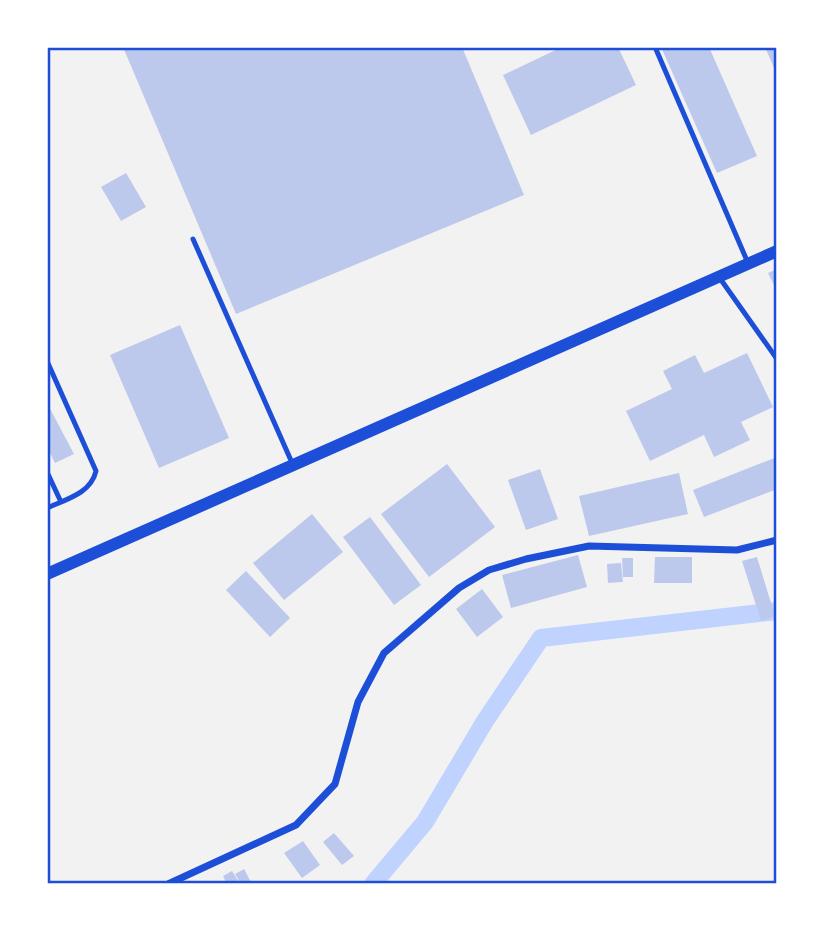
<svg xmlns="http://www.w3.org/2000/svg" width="824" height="931" viewBox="0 0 824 931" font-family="Mulish,sans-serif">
  <rect width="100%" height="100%" fill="#f2f2f2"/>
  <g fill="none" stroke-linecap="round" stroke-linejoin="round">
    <!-- canal -->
    <path stroke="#bfd3fe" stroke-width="18" d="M373,884L425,822L485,721L541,638L777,611"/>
  </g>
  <!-- building -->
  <path fill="#bdc9ec" d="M123,47H462L524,195L236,314Z
    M562,47H618L636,85L531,135L503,75Z
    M661,47H709L757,156L717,173Z
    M765,47H777V75Z
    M126,173L146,207L121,221L101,187Z
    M777,269V291L768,273Z
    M180,325L229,438L159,468L110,355Z
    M747,353L773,407L741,422L750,440L714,457L704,435L650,461L626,411L672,389L663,371L695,355L704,373Z
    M47,403L74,454L55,463L47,447Z
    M777,457V489L704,517L693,490Z
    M447,464L495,527L429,577L381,514Z
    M540,469L558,519L526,530L508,480Z
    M679,473L688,514L589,536L579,496Z
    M312,514L343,552L284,600L253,563Z
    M370,517L421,585L394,605L343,537Z
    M578,555L587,587L511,608L502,575Z
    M655,557H692V583H654Z
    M757,557L775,616L761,621L742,561Z
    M622,558H633V577H623Z
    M621,563L623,582L608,583L607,564Z
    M246,571L290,618L270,637L226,590Z
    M482,589L503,617L477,637L456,609Z
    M334,833L354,856L342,865L323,842Z
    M303,841L320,865L302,878L284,853Z
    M244,869L252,884H241L235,874Z
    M232,871L239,882L227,884L223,876Z"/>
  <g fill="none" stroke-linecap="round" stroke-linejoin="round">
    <!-- service -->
    <path stroke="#1d4ed8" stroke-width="5" d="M655,47L748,263
      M193,239L293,465
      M719,277L777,359
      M47,361L96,471C91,493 67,499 47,508
      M47,472L61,502"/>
    <!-- minor -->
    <path stroke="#1d4ed8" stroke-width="7" d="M168,884L296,825L335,784L358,702L384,653L459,588L489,570L526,559L589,546L737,550L777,540"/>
    <!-- tertiary -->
    <path stroke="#1d4ed8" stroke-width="12" d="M47,574L777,251"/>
  </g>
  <!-- border -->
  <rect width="824" height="931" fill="none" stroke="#ffffff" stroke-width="98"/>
  <rect x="49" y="49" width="726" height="833" fill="none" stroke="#1d4ed8" stroke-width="2.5"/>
</svg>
